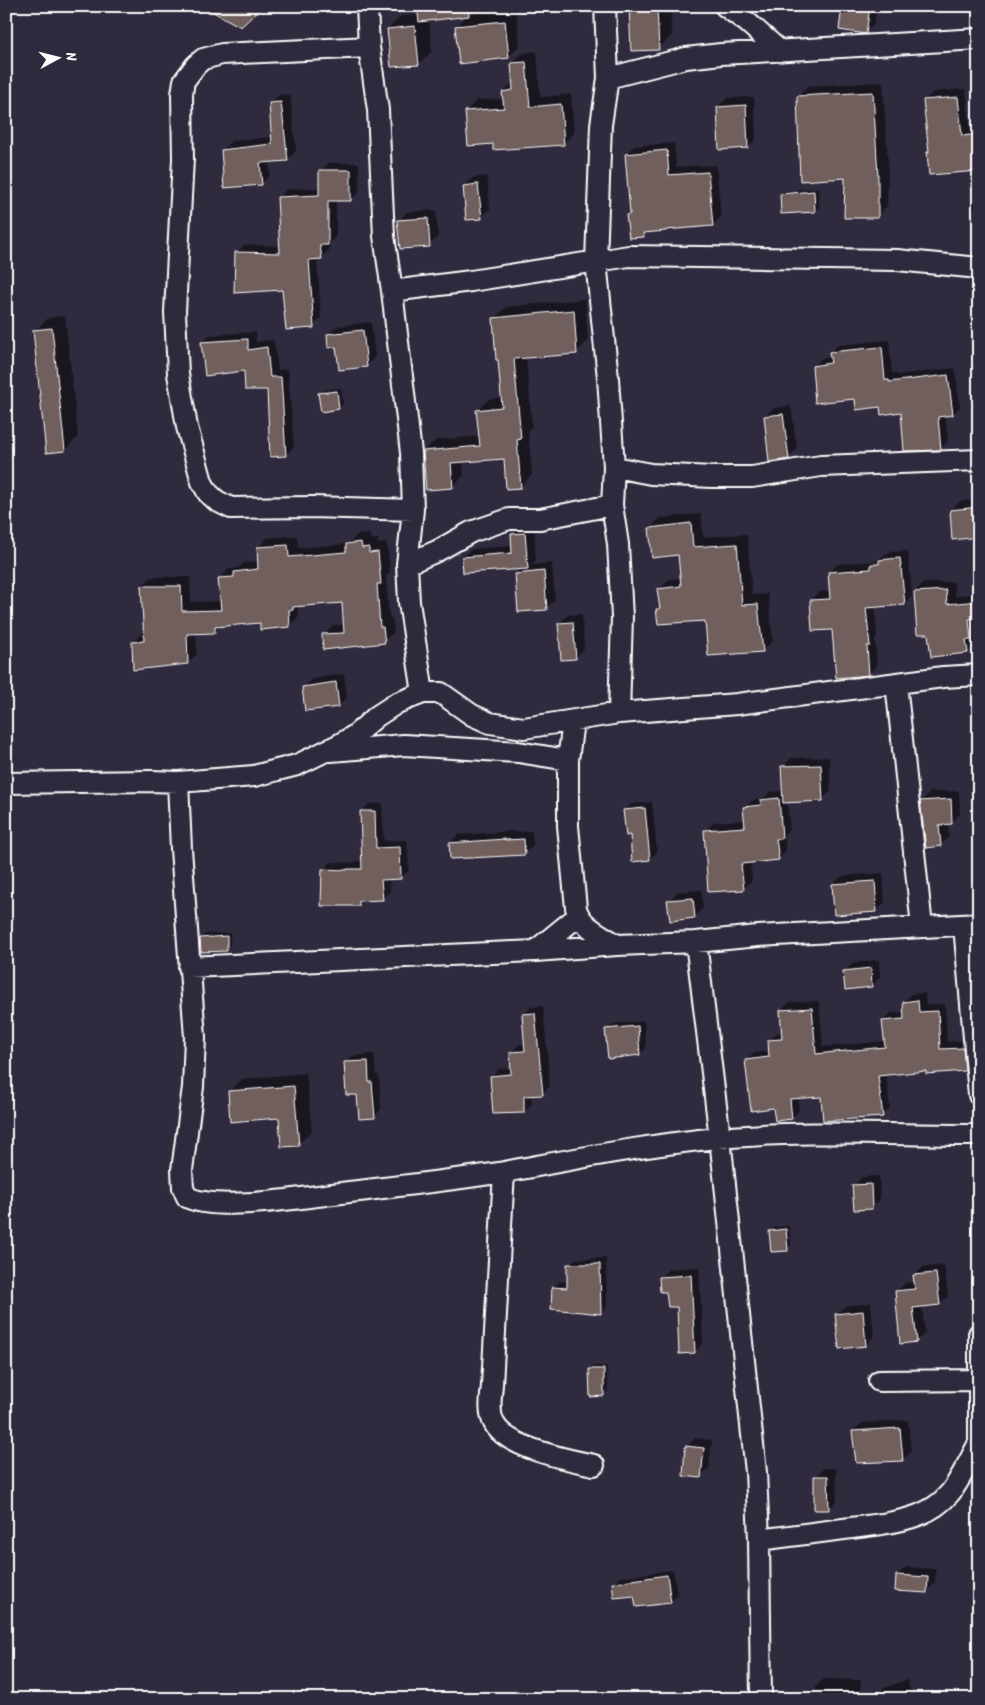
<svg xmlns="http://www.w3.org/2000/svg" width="985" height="1705" viewBox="0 0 985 1705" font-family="Kalam,sans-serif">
  <rect width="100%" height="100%" fill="#2f2a3d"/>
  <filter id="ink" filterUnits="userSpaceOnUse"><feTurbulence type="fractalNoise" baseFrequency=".02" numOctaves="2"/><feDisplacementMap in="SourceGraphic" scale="10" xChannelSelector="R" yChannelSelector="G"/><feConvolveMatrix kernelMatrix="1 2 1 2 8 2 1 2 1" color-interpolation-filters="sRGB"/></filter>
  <g filter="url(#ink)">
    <!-- shadow -->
    <path fill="#0007" d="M277,6H296L277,9Z
      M630,6H670L672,35L659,48Z
      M843,6H877L874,24L866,32Z
      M516,10L520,45L508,57L457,26L468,14Z
      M419,15L429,20L432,51L419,64L388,29L401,16Z
      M537,51L540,97L571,94L574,133L564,143H494L466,111L477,100L504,99V92L513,82L512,63L523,53Z
      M883,82L888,165L887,206L877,217L846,177L798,97L808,86Z
      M966,89L970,128L979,127V209L973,210L971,170L928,152L930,151L925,101L933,92Z
      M290,94L296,151L287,160L269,161L270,175L262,183L223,150L231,141L272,137L270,104L279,95Z
      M754,97L756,139L748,147L718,107L727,98Z
      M674,143L676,167L716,165L721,217L713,225L667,229L647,232L643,235L628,215L631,212L626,154L634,146Z
      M329,163H359V192L351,200H336V236L329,243V250L321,258H317L321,318L313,326L283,288L236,253L244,245L281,246L278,198L287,189L320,188V171Z
      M487,176L490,209L481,217L464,186L473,178Z
      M818,188L819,207L815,211L781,195L785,191Z
      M436,210L438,237L429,245L399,221L407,212Z
      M585,299L588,341L576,353L526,357L532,426L528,430L532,475L521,486L505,458L463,461L464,475L453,486L424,451L436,440L480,436L478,410L489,399L503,397L494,319L506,307Z
      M65,316L78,437L65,450L35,331L48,318Z
      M371,322L375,357L366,366L328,334L337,326Z
      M256,332V342L274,340L278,370L288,369L294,447L286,455L268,388L245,370L202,343L210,335Z
      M889,340L892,373H896L897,375L955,368L960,407L952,414L945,415L948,441L941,448L902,411L856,398L814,366L821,359L831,357V352L838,345Z
      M341,388L343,404L339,408L320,394L324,390Z
      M791,406L797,449L788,458L765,416L774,408Z
      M979,500V536L951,510L960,501Z
      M701,514L703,537L747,534L752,595L768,594L773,641L762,651L706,619L658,610L661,607L659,590L669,579L682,578L679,553L650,528L660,518Z
      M534,525L536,560L531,565L552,563L555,600L546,608L516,574L522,568L463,557L472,549L513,546L512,535L521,526Z
      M370,534L371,539H378V544L387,543L390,573L386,576L389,618H392L394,632L384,641L324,635L333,625H345L343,602L298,605L299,616L290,626L261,621L222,625L215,632H196L197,654L188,663L133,642L142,633H145L142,587L151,577H190L191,602L221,601L220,578L229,569L239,568L244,563L259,561L258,548L267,538L297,536L298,548L348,544L357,535Z
      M908,551L912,596L904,604L875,606L877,637L875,639L877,665L869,674L811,600L819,592L831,591L829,572L838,564L876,561L889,552Z
      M954,582L955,596L979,593V644H975L967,652L929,632L915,592L924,583Z
      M582,614L584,649L575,658L560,623L568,615Z
      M344,674L347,697L338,706L303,688L312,679Z
      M829,757L831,791L822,800L787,801L790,829L784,834L786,851L778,859L750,862L752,880L744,888L706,830L714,822L746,820L745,808L753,800L764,798L770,792L784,791L783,767L791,758Z
      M959,791L960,814L951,823H948L949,837L940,845L922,801L930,792Z
      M652,802L657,852L650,859L631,834L625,811L631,804Z
      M382,803L384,841L407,840L409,870L401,878H389L390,891L382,899L363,900L358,905L323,870L331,862L354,863L356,861H363L361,812L369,804Z
      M513,831V832L532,831L533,845L524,854L450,843L458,835Z
      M883,873L885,902L877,911L833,884L842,876Z
      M701,890L703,908L694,917L669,901L677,892Z
      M230,933V945L226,949L201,938L205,934Z
      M879,960L880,977L872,986L845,971L853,963Z
      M925,993L926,1005L945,1004L947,1042L965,1041L967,1063L959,1071L927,1070L886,1074L890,1108L882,1116L822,1096L798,1097L799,1111L791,1118L775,1107L746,1061L753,1053L770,1051V1040L777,1033L783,1032L782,1010L789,1002L819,1001L823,1047L886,1041L883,1021L891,1013L905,1012L904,1002L911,994Z
      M543,1006L550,1086L543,1093L531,1094L532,1104L524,1112L491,1077L499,1069L512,1068L511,1053L519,1045L525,1044L523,1015L531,1007Z
      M644,1021L646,1048L640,1054L607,1030L613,1024Z
      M374,1054L376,1075H379L381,1109L374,1117L358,1093L345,1063L352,1056Z
      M306,1073L312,1131L298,1144L280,1117L229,1092L242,1079Z
      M879,1176L880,1200L872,1208L854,1186L862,1177Z
      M789,1226L791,1245L787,1249L771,1231L775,1227Z
      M606,1258L607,1307L601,1313L554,1287L560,1281L568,1282V1265L575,1259Z
      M944,1265L948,1296L939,1304L922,1306L925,1333L916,1341L896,1292L905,1283L915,1282V1275L923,1267Z
      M699,1267L703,1343L695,1352L678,1305L660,1277L669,1269Z
      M871,1303L874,1336L866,1345L836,1315L845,1306Z
      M594,1366H607L608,1391L604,1395L590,1370Z
      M908,1420L911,1451L903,1460L853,1431L862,1423Z
      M695,1438L712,1440L709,1468L700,1476L687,1447Z
      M824,1468H836L837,1500L828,1509L815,1477Z
      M906,1567L936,1569L935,1583L926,1591L897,1575Z
      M673,1570L677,1595L670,1602L613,1583L620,1577Z
      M824,1679L861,1680L860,1694L863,1693V1699H816V1687Z
      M907,1680L911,1691L907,1695L897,1699H882L880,1692L884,1688Z"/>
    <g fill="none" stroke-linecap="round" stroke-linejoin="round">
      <!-- stream -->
      <path stroke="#96a3b0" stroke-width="5.5" d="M6,13L13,6"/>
    </g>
    <!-- building -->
    <path fill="#705e5d" stroke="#fff" d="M202,6H263L241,27Z
      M417,6H468L469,16L419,22Z
      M629,6H657L659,50L631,51Z
      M842,6H870L866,34L839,30Z
      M505,21L509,58L459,64L455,26Z
      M415,26L419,65L391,67L387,29Z
      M526,62L530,107L561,104L564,145L493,150V144L468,146L465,111L504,108L502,92L513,90L511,63Z
      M873,92L878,176V218H844L845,178L800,181L797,96Z
      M958,97L962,136L979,134V171L929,175L927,152H929L923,100Z
      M281,102L288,161L260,163L262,185L224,188L221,150L272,144L269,103Z
      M746,105L748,148L719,150L717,107Z
      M667,150L669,175L708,172L713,226L666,230V231L643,233L644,237L629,238L626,215L630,214L625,154Z
      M319,170H351V201H328V245H320L322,259L309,260L314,328L286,330L282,290L234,293L235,252L280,253L277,197L319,195Z
      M478,184L482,219L466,220L463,186Z
      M814,191L815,212L781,214L780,194Z
      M428,218L430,247L400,249L397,220Z
      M574,310L577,354L514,359L521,439L517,440L521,488L506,489L504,459L451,463L453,488L426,490L423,451L480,446L476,410L502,407L498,360H496L493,318Z
      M52,328L65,451L46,453L33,330Z
      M363,330L367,367L339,370L336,347L328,348L327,334Z
      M248,339V350L267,347L270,377H281L286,456L270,457L267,390H245L244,371L205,376L201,342Z
      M882,347L885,380H889V382L948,375L953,415L938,417L941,450L904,451L901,412L881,415L880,407L856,410L855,399L815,403L812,366L831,363L829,352Z
      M337,391L339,409L321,412L318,393Z
      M783,414L789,459L769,462L764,416Z
      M979,507V537L952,540L950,510Z
      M691,523L693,547L737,544L742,605L758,604L763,652L708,656L705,621L658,624L656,609H660L657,589L681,586L678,555L652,558L649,528Z
      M525,533L528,569L463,573L462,557L512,553L511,534Z
      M361,542L362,548L369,547V553L378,552L381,584H377L380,627H383L385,643L323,650L322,634L344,633L342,603L293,607V610H289L290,627L260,630V623L215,627V633L187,634L188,664L133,670L132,642L144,641L141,586H181L182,611L221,610L218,578L234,577V572L258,569L257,547L288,545L289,557L346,552V544Z
      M900,558L905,605L866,608L870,646H867L869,675L836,678L832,630L812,631L810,600L830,599L828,572L871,569V564H879V560Z
      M544,571L547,610L518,612L515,574Z
      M946,590L947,604L979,601V618L969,619L971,640H966L968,653L931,657L928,634H917L914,592Z
      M573,622L576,659L561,660L558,623Z
      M336,682L339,707L305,711L302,687Z
      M821,765L823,801L783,803L781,766Z
      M779,798L782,838L776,839L779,860L741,864L744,890L708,892L704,830L745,827L743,807L761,805L760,800Z
      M951,799L952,824L939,825L941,846L926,848L920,801Z
      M645,808L650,860L632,862L630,835L626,836L623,810Z
      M360,811H375L376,848L400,847L401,879L381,880L383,900L359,901V906H321L322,869L347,870V869H362Z
      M505,839V840L524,839L525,855L450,859L449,843Z
      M875,881L877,912L834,915L832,884Z
      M693,898L695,918L670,921L667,900Z
      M227,936V951L201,952L200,938Z
      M871,968L872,987L845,990L843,971Z
      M918,1000L919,1012L938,1011L940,1049L963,1048L965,1071L926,1074V1071L878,1076L883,1117L823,1121L821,1097L790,1099L792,1119L775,1121L773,1108L751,1111L745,1060L769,1057L768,1040L782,1039L780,1010L812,1008L816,1054L885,1047L882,1021L904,1019L903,1002Z
      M535,1013L543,1095L524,1096V1113L493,1114L490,1076L511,1074L510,1052L525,1051L522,1014Z
      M638,1026L640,1055L608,1059L605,1029Z
      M368,1061L369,1082H372L375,1118L359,1119L357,1095H346L344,1062Z
      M294,1086L299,1146L281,1147L279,1118L230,1122L228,1091Z
      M871,1184L872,1209L854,1210L852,1185Z
      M786,1229L788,1251L771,1252L769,1231Z
      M567,1264H600L601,1314L551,1309L552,1287L567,1288Z
      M936,1273L940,1305L913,1308L917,1342L900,1344L895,1291L915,1289L913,1275Z
      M691,1275L695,1353L679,1354L677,1307H668L666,1292H660L659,1277Z
      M863,1311L866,1346L839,1349L835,1314Z
      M589,1369H604V1396L590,1397Z
      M900,1428L903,1461L856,1463L852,1431Z
      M685,1446L704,1448L701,1478L683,1476Z
      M814,1476H828L829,1510H814Z
      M667,1575L671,1603L636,1607L634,1596L614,1598L612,1583Z
      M896,1575L928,1577L927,1593L895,1591Z"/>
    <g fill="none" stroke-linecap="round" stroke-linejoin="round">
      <!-- street casing -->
      <g stroke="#fff" stroke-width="24">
        <path id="street" d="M367,6L369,47L378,110L384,236L392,291L411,453L413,510L407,564L409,602L423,693
          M605,6L608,78L601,125L596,261L608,378L614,467L612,505L618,544L620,581L622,617L619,713
          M725,6L747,22L780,51
          M369,47L222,54L203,59L196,65L184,81L182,94L183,159L175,312L178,374L187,427L202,482L208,493L217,501L231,508L312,507L413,510
          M608,78L686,58L721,54L979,39
          M392,291L471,281L629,256L897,260L979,268
          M614,467L651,474L712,477H752L821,466L979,460
          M407,564L437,551L471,532L509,519H540L612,505
          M896,683L922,927
          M573,721L568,760V826L576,908C580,926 602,935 617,945
          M331,751L404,745L518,752L568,760
          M178,782L181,849L195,1037L193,1087L182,1170L183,1188L187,1197C216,1212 299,1198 333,1194C390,1187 448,1181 504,1172C576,1159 646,1145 718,1138C805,1130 892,1135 979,1135
          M6,783L152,781L178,782L254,776L297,765L338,745L355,735L377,716L397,703L423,693H441L472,715L490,723L524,728L619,713L737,704L943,677L979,675
          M964,925L979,1095
          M696,942L720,1138L756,1472L759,1540L761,1699
          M535,951L578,916
          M189,967L535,951L617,945L696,942L758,936L979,924
          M504,1172L492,1385C491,1397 488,1412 494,1423C506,1448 569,1460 594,1465
          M979,1334V1445
          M879,1381L978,1380
          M759,1540L882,1524C907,1520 932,1514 949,1494C959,1483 971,1457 979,1443"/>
      </g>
      <!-- street -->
      <use href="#street" stroke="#2f2a3d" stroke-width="20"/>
    </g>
  </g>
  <!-- margin -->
  <rect width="985" height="1705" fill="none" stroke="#2f2a3d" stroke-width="25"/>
  <rect x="12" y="12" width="960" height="1680" fill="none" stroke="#fff" stroke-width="2" filter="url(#ink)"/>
  <!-- north arrow -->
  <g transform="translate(58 58) rotate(83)" stroke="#2f2a3d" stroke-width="4" paint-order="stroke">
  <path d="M0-4L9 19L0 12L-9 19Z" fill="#ffffff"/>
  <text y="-8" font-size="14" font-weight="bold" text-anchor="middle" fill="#ffffff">N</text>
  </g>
</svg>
